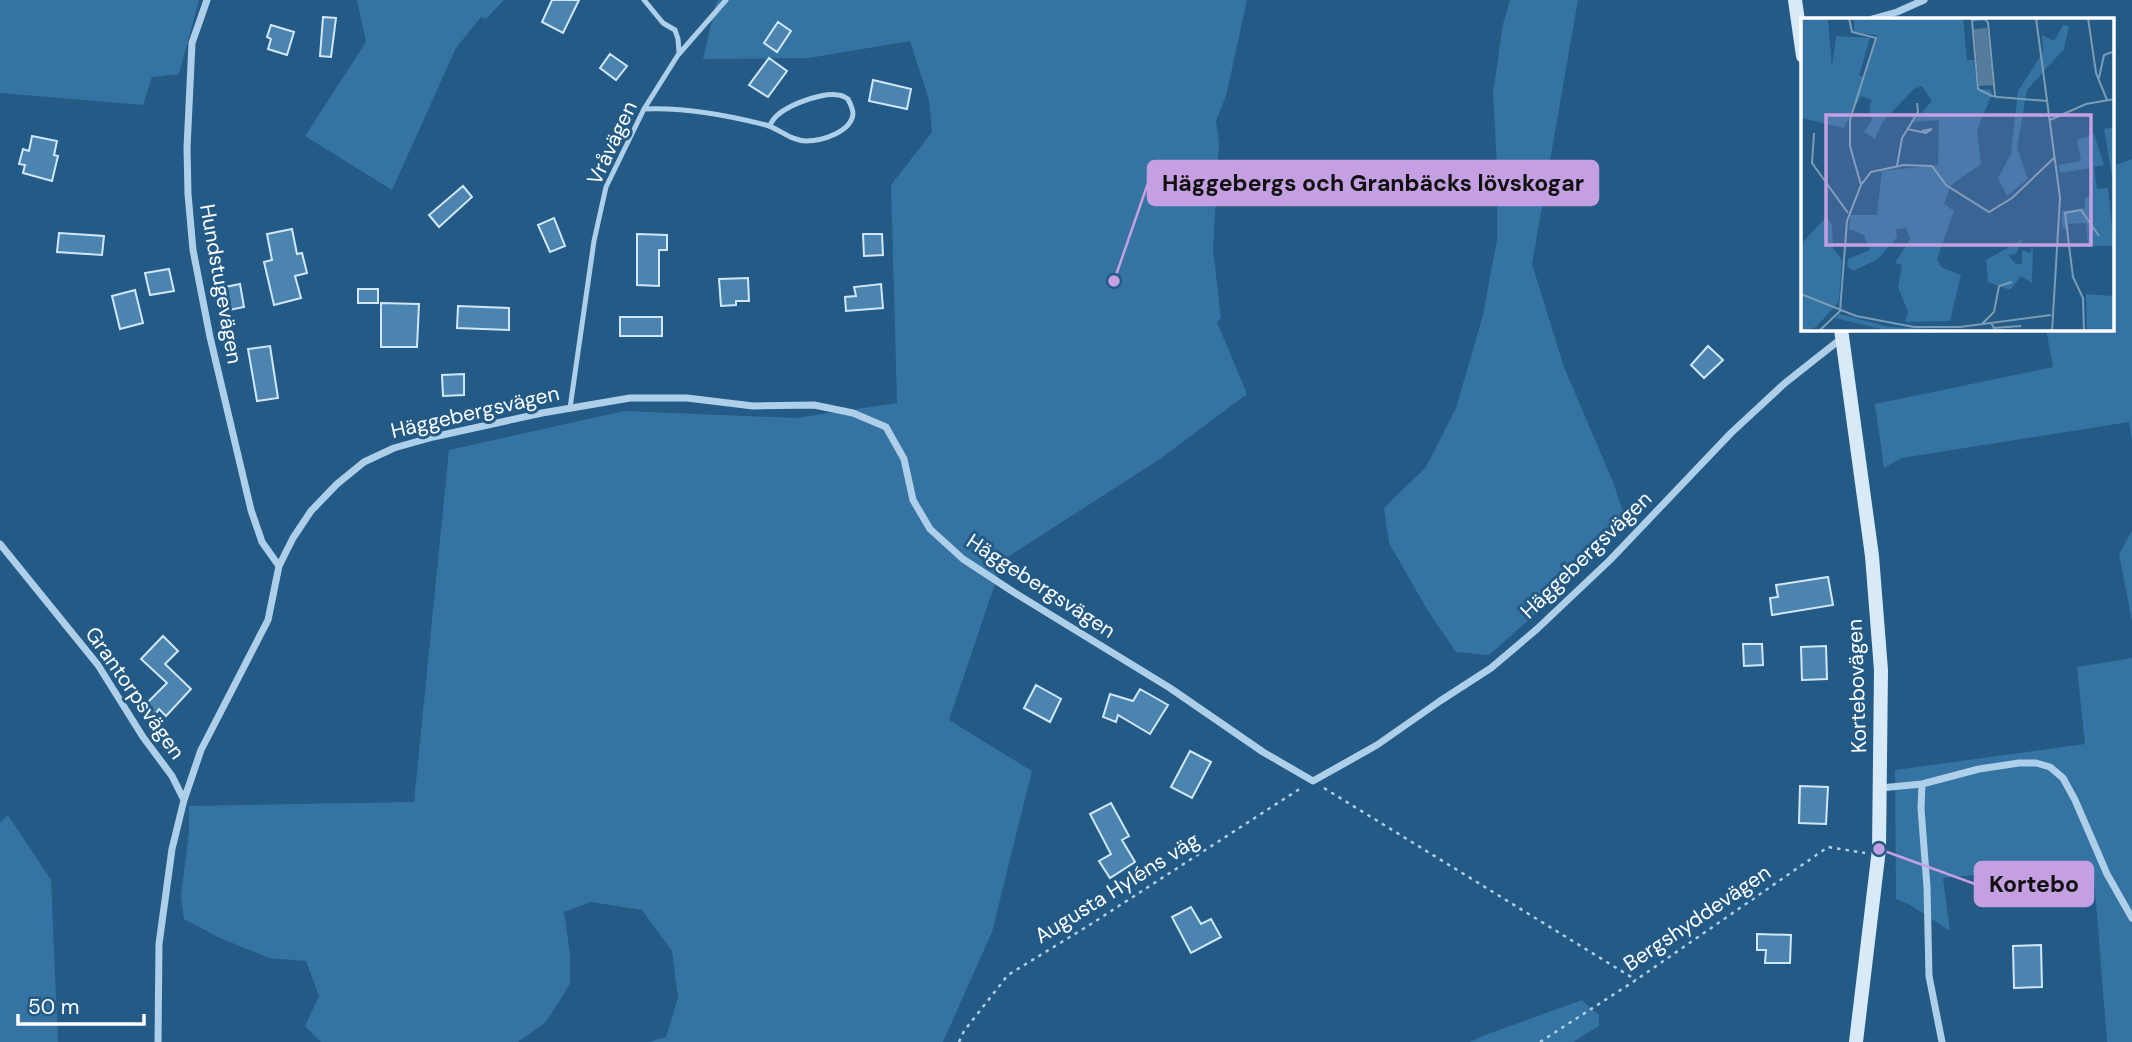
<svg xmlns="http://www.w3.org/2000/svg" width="2132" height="1042" viewBox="0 0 2132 1042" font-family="'DM Sans',sans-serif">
  <rect width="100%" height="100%" fill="#235a86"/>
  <!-- green -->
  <path fill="#3573a2" d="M0,0H199L179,74L152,77L143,105L0,93Z
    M357,0H504L486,19L481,17L456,48L392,190L305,136L366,42Z
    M719,0H1247L1226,96L1216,121L1219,143L1213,249L1221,318L1217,322L1247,394L1160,459L1003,560L949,720L1032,771L992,932L943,1042H648L666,1037L678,998L672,951L642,910L591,902L564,912L570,954V984L546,1022L518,1042H321L305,1026L319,996L306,961L269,958L218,937L184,919L181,896L189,832V806L414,802L449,450L624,411L796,418L897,403L891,185L932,132L929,100L910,41L809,58L703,59L716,3Z
    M1510,0H1578L1532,264L1564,367L1613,482L1624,514L1559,593L1489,655L1456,652L1428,611L1389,543L1384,508L1426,467L1456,408L1483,315L1497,240V169L1493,93L1503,24Z
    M2132,159V441L2129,422L1902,458L1884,468L1875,404L2053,367L2046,329H2113V166Z
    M2132,531V621L2119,554Z
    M2132,658V1042H2107L2093,864L1943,878L1950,931L1910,905L1896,899L1895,770L2085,744L2077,667Z
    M8,815L51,880L58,1042H0V823Z
    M1582,1000L1599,1015V1026L1573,1042H1470L1485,1035Z"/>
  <!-- building -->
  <path fill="#4b84ae" stroke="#d1e7f7" stroke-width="2" d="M552,0H579L563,33L542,22Z
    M323,17L336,18L331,57L320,56Z
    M778,22L791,31L777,52L764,43Z
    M271,25L294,32L287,55L268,49L271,39L267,37Z
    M610,54L627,66L616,80L600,68Z
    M769,58L787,71L768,97L749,85Z
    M873,80L911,89L907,109L869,101Z
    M32,136L57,141L54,155L58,156L52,181L23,173L25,165L19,164L23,149L29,151Z
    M463,186L472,197L439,227L429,215Z
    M554,218L565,246L550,252L538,225Z
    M292,229L297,254L302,253L307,273L295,276L301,298L274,305L264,262L272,260L267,234Z
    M59,233L104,236L102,255L57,252Z
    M637,234L667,235V250H659V286L637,285Z
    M863,234H882L883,255L864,256Z
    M169,269L174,291L150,295L145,273Z
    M748,278L749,301H736V305L721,306L719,279Z
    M240,284L244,307L229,310L225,287Z
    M881,284L883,308L846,311L845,297L856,296L854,287Z
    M358,289H378V303H358Z
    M135,290L143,323L120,329L112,296Z
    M381,303L419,304L417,347H381Z
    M458,306L509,308V330L457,328Z
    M620,317H662V336H620Z
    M270,346L278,398L257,401L248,349Z
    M1708,346L1723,360L1704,378L1691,365Z
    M464,374V395L443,396L442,375Z
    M1828,577L1833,605L1772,615L1770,598L1778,597L1776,585Z
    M163,636L178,651L165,664L191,689L166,716L159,709L155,715L145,705L167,683L141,659Z
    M1743,644H1762L1763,665L1744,666Z
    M1826,646L1827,679L1802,680L1801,647Z
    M1036,685L1061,699L1050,722L1024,708Z
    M1140,689L1168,705L1150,734L1118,715L1116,722L1103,717L1110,694L1133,701Z
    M1190,751L1211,762L1192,798L1171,787Z
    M1800,786L1828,787L1826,824L1799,823Z
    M1111,803L1129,836L1122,840L1135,862L1110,878L1099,861L1111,854L1090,814Z
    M1191,907L1201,924L1211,919L1221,937L1191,953L1172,917Z
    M1757,934L1791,935L1790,963H1765L1766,950H1757Z
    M2041,945L2042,987L2014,988L2013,946Z"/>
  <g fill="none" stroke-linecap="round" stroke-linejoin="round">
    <!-- path -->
    <path stroke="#adcfe9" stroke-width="2.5" stroke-dasharray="3.5 5" stroke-linecap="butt" d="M1324,788L1636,980
      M959,1042L964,1031L1008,975L1091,924L1301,788
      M1540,1042L1636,980L1828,847L1865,853"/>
    <!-- lane -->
    <path stroke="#adcfe9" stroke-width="5" d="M644,0L663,23L675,30L678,39L679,52
      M644,109C684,107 727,115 766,125C780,129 789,140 806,141C822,141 851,132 853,114C853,108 850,104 848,99C845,97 841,95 838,95C820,92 775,108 770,126
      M570,408L594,241L606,187L644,109L678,55L726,0"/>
    <!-- street -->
    <path stroke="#adcfe9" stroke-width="7" d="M207,0L192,43L187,148L188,194L193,250L210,337L251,510L262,542L279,566
      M1872,19L1897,12L1924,0
      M0,544L98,665L143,737L172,776L184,800
      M1922,784L1921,808L1927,887L1929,976L1942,1042
      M1880,788L1922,784L1979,769L2019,763H2036L2050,767L2063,778L2075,800L2107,874L2132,918
      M158,1042L159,944L172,849L184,800L201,750L268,620L279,566L293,538L311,511L337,484L364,462L394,448L433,437L542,413L630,398H687L753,406L814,405L853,413L886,427L904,459L913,500L930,529L963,559L1015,593L1170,688L1263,752L1313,781L1377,745L1440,701L1491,668L1537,629L1610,560L1731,433L1785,383L1842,338"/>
    <!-- secondary -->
    <path stroke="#d8e9f7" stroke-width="14" d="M1795,0L1803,56
      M1841,329L1872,556L1881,670L1879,849L1856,1042"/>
  </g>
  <g text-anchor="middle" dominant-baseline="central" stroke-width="6" stroke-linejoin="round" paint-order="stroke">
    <!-- street labels -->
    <g font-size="21" fill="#fff" stroke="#235a86">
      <text transform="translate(612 143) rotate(-65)">Vråvägen</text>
      <text transform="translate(221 284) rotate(80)">Hundstugevägen</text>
      <text transform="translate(475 412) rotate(-13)">Häggebergsvägen</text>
      <text transform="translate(1586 555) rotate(-44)">Häggebergsvägen</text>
      <text transform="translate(1041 586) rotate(33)">Häggebergsvägen</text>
      <text transform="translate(1857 686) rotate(-92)">Kortebovägen</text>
      <text transform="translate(135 693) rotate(55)">Grantorpsvägen</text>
      <text transform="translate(1117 888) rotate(-32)">Augusta Hyléns väg</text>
      <text transform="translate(1697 918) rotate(-34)">Bergshyddevägen</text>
    </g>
  </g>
  <!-- overview -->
  <g transform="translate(1801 18)">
    <rect width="313" height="313" fill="#235a86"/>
    <path d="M0,0H27L31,49L35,18L69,20L58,58L62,59L76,17L53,15V0H162L166,42H173L176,72L189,71L191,76L176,112L180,146L150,167L143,186L153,193L136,241L140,249L160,257L149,303L104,304L107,294L97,269L101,247L94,245L109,221L105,210L95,211L96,219L77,241L52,253L46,248L47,241L69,232L63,217L48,211L49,197H76L81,153L137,147L138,102L112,104L131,83L121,68L113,71L82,103L74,121L63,114L71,102L68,89L71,82L60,78L43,110L0,100ZM262,7L268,8L263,31L226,72L216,130L227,161L206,178L197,160L210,136L217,73L242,34L241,17L253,23ZM313,109V170L303,111ZM293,116L303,147L293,149L296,171L307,170L313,228H287L285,205L267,206L268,213L261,209V193L284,190V180L291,179V155L290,150L259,155L258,147L280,143L276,122ZM26,198L31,207L32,230L41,242L38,284L15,309L0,314V226ZM222,221L215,236L207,237L215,246H221V232L229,235L232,226L231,265L220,258L209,272L187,264L185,242ZM285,276L313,278V313H286ZM38,296L89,309L152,312L88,313L34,300Z" fill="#3573a2"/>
    <path d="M186,10L192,67L178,68L173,11Z" fill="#557c9a"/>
    <path fill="none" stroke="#7b9cb6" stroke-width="2" d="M48,0L51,14L75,20L49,102V128L60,167M235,0L259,180L251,314M287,0L295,55L306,82M298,60L303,37L314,33M194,78L187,5L184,1L171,2L177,71L191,78L197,79L246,83M249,102L285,86L314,81M106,111L125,115L131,111L121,113M13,115L11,145L47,195M96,148L101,120L117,94L116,85M263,195L280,192L298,218M264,195L272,259L282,280L283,314M0,276L55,298L113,309H159L250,297M190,305L193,310L220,308M180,307L193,294L198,268L211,264M17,314L39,293L46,203L60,167L70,154L103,147L131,148L145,167L188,194L211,180L254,139"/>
    <path fill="#c4a0e2" fill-opacity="0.15" stroke="#c4a0e2" stroke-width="3.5" d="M25,97H290V227H25Z"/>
    <rect width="313" height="313" fill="none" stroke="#fff" stroke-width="3.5"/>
  </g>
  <!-- callouts -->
  <path fill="none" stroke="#c4a0e2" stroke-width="2.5" d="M1114 281L1148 183M1879 849L1975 884"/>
  <g fill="#c4a0e2" stroke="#235a86" stroke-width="2.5">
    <circle cx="1114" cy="281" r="7"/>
    <circle cx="1879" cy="849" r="7"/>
  </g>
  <g fill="#c4a0e2" stroke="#c4a0e2" stroke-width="2.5">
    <rect x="1148" y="161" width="450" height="44" rx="7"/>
    <rect x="1975" y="862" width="118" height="44" rx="7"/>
  </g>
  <g font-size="23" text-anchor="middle" font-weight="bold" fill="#111">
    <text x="1373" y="191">Häggebergs och Granbäcks lövskogar</text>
    <text x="2034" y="892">Kortebo</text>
  </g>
  <!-- scale -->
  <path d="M18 1014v10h126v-10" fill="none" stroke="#ffffff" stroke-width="3.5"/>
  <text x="28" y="1014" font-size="21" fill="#ffffff" stroke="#235a86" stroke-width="5" paint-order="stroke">50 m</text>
</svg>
